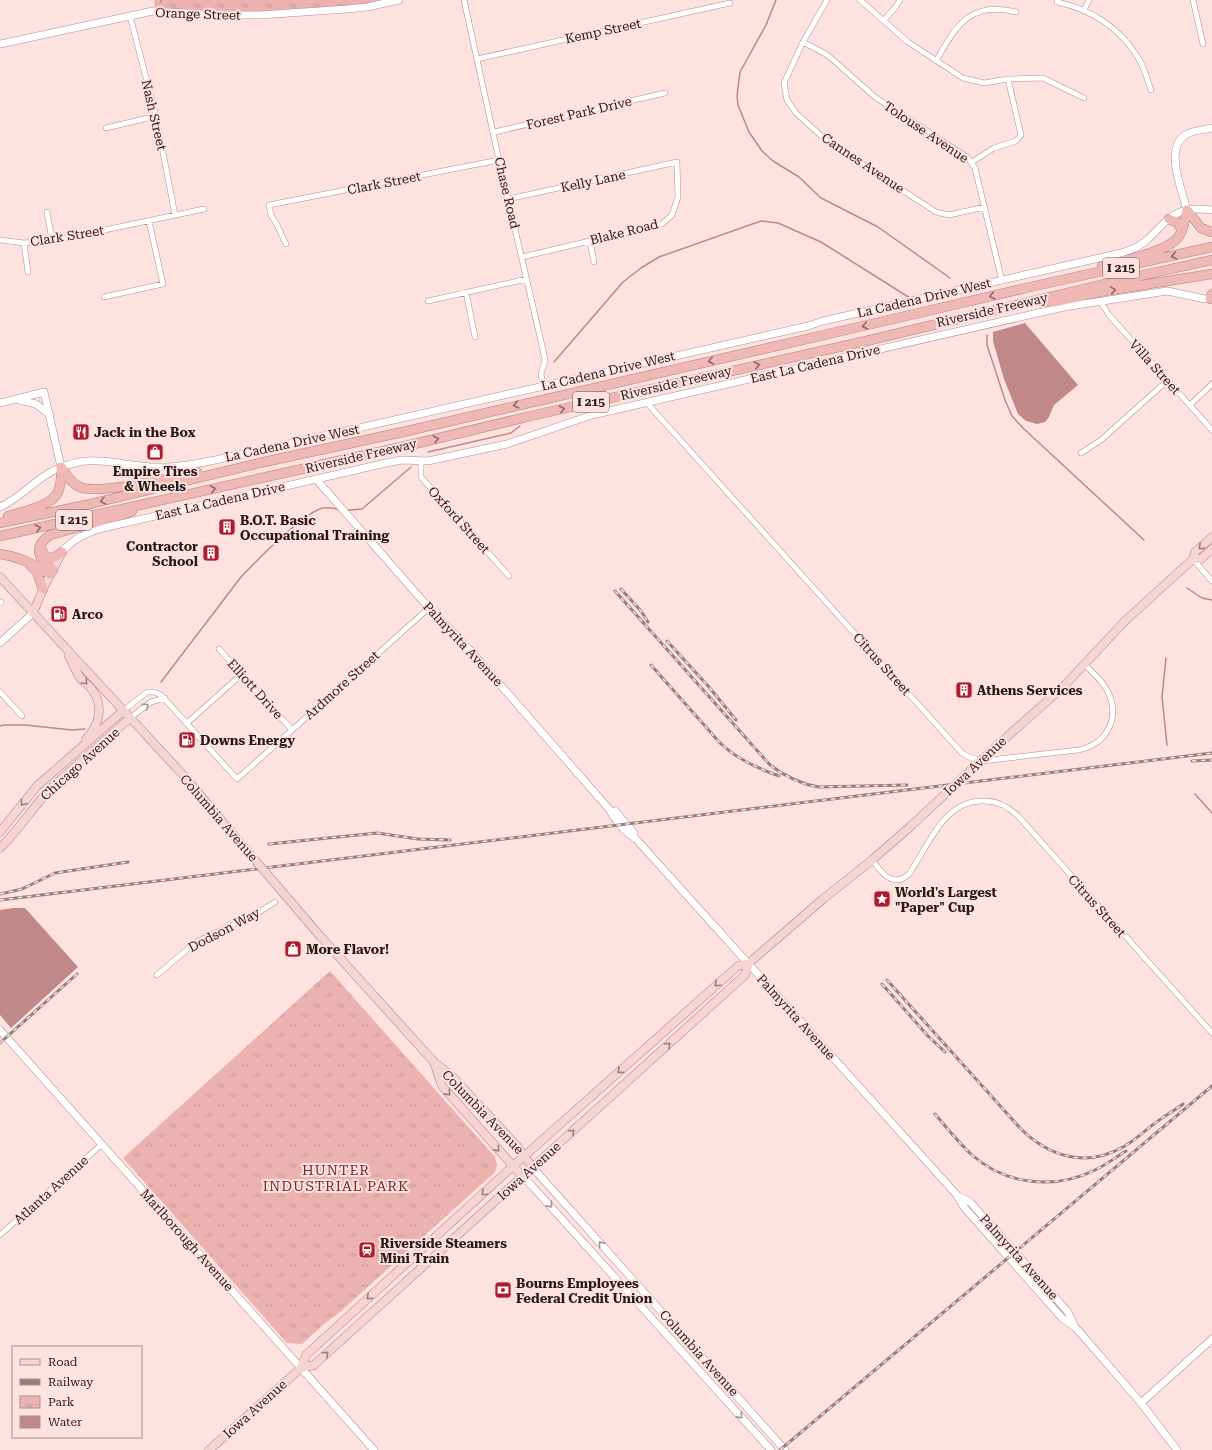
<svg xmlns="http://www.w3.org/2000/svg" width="1212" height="1450" viewBox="0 0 1212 1450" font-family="'Roboto Serif',serif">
  <defs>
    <pattern id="park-tufts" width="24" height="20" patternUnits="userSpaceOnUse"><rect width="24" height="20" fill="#ebb2b0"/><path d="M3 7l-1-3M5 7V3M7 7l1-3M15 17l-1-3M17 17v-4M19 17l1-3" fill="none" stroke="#ca9897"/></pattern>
  </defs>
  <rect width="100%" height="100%" fill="#fde2e0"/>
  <!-- park -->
  <path fill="url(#park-tufts)" d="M154,0H392L358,6L259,13L155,9Z
    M330,971L495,1157L497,1165L495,1172L340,1312L324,1324L302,1344L287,1343L123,1158Z"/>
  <!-- water -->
  <path fill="#c08886" d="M1025,323L1078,385L1054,405L1049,417L1045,422L1037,424L1026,421L1018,414L1004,379L993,341V332Z
    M13,908H25L78,967L11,1028L0,1015V910Z"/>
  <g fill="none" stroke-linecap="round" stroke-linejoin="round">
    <!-- stream -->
    <path stroke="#c08886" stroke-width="1.5" d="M776,0L766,25L740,72L737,96L738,105L749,132L762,151L773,161L799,177L821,198L878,227L950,278
      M161,2V0
      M987,335V345L1005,400L1012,416L1024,429L1144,540
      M554,362L623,282L641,268L659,257L761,221L778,223L821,242L910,298
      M428,452L511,433L520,426
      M349,510L362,509L411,467
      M1187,588L1202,598L1212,600
      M1166,658L1162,697L1167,745
      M161,682L241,577C256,561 304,512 323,508C328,507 333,508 338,509
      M0,726L4,725H25L72,730L85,729
      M1195,794L1212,813"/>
    <!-- street casing -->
    <g stroke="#af908e" stroke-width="6">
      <path id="street" d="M464,0L499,160L543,350L545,360L541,374L543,386
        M827,0L803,42L784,83L787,100L796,113L828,142L936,212L949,215L985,207
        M860,0L908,42L963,78L984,83L1008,79L1043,78L1084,98
        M1193,0L1203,44
        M1057,2C1090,9 1119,27 1137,56C1144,66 1147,79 1151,90
        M1084,10L1089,0
        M130,16L156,116L175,215
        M884,20L894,9L900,0
        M803,42L824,53L831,58L875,97L967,157L975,168L1002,281
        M477,59L730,3
        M936,61C955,28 969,0 1016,12
        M106,128L156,116
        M494,132L665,93
        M972,162L994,148L1016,141L1021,135L1008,79
        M508,199L677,162L678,197L672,215L662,224L522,257
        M47,212L52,240
        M0,240L24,243L62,239L204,209
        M590,241L594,262
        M24,243L28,272
        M286,244L277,225L271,215L269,205L499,160
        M466,292L475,337
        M104,297L163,284L149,221
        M428,301L527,279
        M1100,301L1109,315L1212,430
        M647,403L962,753L969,757L982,761L1078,750C1108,744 1121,717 1107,690C1102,680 1092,672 1084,664
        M1190,405L1212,384
        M1081,453L1101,440L1167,381
        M421,461V477L509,576
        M1193,559L1212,581
        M0,603L1,602
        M219,649L292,730
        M0,692L22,716
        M123,711L147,692H154L161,695L237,779L429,608
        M130,718L151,702L165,698
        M187,723L242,674
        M872,860C881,872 893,889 909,874C928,847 943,801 982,801C996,800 1008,806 1018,816L1212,1033
        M157,975L196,942L258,913L275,902
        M0,1235L102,1144"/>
    </g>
    <!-- secondary casing -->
    <g stroke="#af908e" stroke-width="8">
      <path id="secondary" d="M0,44L153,11L216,15H260L347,9L367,7L399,0
        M1187,210C1182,190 1163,146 1187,134C1194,130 1204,130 1212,128
        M19,400L36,404L50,415
        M0,403L44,392L61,467
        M316,479L429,608L468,648L609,809C615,820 625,832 636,839L956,1194L964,1207L1062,1318L1075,1327L1083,1336L1141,1403L1177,1450
        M0,507C23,497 39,474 64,466C71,464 80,461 87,461C112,459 135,468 160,467C190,467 223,458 253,452L808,326L823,321L1121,253C1131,250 1141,246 1148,239C1160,228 1170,213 1187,210C1195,208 1204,209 1212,210
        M62,552C74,538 86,533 103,528L386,463L402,460L428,461L465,453L507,444L592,415L1064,307L1167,291L1205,299H1212
        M0,643L33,613
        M615,811L634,833
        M0,1030L374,1450
        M533,1168L785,1450
        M523,1177L532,1186L771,1450
        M958,1196L970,1202L1068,1312L1074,1325
        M1141,1403L1212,1339"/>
    </g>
    <!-- primary casing -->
    <g stroke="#a9817f" stroke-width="9">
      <path id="primary" d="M1193,559H1201L1212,549
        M0,577L184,776L225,825
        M33,613L43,589L62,552
        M69,656C72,663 76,671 80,678C84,682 90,686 93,691C104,707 99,726 86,739
        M1000,743L1063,687L1125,621L1193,559L1195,552L1212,537
        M0,832L37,786L123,711
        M0,848C20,829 34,805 53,786L130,718
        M320,936L434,1062L453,1077L517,1146L533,1168
        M434,1062L442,1086L523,1177
        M301,1368L314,1365C457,1234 602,1106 745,975L749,963
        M209,1450L301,1368L306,1355L512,1167L738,966L749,963L823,899L872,860L911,826"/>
    </g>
    <!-- highway casing -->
    <g stroke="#a9817f" stroke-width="10">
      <path id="highway" d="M1187,210L1201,228L1212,232
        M1169,219L1178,223L1182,231
        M1102,266C1121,261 1169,252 1179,236C1184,229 1185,218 1187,210
        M1210,299L1212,294
        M1042,301L1054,302L1099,292L1212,274
        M61,467C66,475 71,483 80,487C96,495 175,477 197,472
        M8,516C22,512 52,506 58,492C62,484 61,475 61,467
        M0,523L86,505L264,462L403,432L863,326L1030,287L1212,247
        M0,536L406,446L535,415L866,341L1117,281L1212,260
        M42,550C46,562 55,558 62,552
        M0,554C21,557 32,564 50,574
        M30,565L37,572L43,589
        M53,570C38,559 32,547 50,535L122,515L132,511"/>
    </g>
    <!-- street -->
    <use href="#street" stroke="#fff" stroke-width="5"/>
    <!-- secondary -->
    <use href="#secondary" stroke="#fff" stroke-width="7"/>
    <!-- primary -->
    <use href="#primary" stroke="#f5d4d3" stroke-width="8"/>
    <!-- highway -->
    <use href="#highway" stroke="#efb8b5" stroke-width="9"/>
    <!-- rail casing -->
    <g stroke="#937f7d" stroke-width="3">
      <path id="rail" d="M621,589L641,611L648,622
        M615,591L770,765C786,777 800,784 819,787L907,785
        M667,641L709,687L736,720
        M651,665L720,743C737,759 757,768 779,776
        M1192,761L1212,760
        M269,844L377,833L418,839L450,840
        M0,894L22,889L55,873L128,862
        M0,900L1212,753
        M887,980L1020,1128C1049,1157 1086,1168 1123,1147C1136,1140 1146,1129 1158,1121C1166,1115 1175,1110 1183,1104
        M882,984L928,1036L945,1052
        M0,1043L77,974
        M935,1114C947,1128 959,1143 972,1155C1006,1185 1055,1190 1095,1170C1106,1165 1116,1157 1126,1151
        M780,1450L1212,1086"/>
    </g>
    <!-- rail -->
    <use href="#rail" stroke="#fde2e0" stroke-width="1.5" stroke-dasharray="4.5" stroke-linecap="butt"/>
    <!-- primary-bridge casing -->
    <g stroke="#a9817f" stroke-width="9" stroke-linecap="butt">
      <path id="primary-bridge" d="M225,825L320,936
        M911,826L1000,743"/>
    </g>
    <!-- primary-bridge -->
    <use href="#primary-bridge" stroke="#f5d4d3" stroke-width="8"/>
  </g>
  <!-- one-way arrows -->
  <defs><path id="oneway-chevron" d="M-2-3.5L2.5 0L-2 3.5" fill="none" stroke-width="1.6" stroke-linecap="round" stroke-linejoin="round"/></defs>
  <g stroke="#8b6a68">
    <use href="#oneway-chevron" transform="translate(1174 256) rotate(167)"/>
    <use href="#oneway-chevron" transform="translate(1113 290) rotate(-9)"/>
    <use href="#oneway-chevron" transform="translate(992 296) rotate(167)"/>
    <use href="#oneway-chevron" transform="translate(865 326) rotate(167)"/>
    <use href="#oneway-chevron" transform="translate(711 361) rotate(167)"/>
    <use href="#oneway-chevron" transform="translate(757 365) rotate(-13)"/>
    <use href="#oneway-chevron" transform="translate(516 405) rotate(167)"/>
    <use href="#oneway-chevron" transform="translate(562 409) rotate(-13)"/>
    <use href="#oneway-chevron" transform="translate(436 439) rotate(-14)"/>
    <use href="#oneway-chevron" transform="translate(213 489) rotate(-12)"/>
    <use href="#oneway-chevron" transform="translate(103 501) rotate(166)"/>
    <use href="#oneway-chevron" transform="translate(38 528) rotate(-13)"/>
  </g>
  <g stroke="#988180">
    <use href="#oneway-chevron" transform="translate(1201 547) rotate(138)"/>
    <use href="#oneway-chevron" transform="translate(85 682) rotate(47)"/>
    <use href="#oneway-chevron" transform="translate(23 803) rotate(127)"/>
    <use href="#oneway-chevron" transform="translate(717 984) rotate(138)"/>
    <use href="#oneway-chevron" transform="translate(668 1045) rotate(-42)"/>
    <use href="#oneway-chevron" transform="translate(620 1071) rotate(138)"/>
    <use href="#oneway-chevron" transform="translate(448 1093) rotate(48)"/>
    <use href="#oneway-chevron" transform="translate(572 1132) rotate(-42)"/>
    <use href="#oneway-chevron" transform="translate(497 1149) rotate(49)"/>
    <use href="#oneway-chevron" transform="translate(484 1193) rotate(137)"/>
    <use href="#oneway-chevron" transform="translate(369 1297) rotate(138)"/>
    <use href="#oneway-chevron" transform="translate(326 1354) rotate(-42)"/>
  </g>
  <g stroke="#9e9898">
    <use href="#oneway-chevron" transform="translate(146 706) rotate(-37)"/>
    <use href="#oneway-chevron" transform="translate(550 1205) rotate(48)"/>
    <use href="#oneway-chevron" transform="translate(601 1244) rotate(-132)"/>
    <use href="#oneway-chevron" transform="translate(740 1416) rotate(48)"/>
  </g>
  <!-- icons -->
  <defs>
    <g id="restaurant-square" transform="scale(0.9)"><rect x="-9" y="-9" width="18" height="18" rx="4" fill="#af1b2e" stroke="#fde2e0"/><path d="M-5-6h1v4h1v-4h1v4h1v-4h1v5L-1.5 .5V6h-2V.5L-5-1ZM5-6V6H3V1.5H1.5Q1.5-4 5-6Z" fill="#fff"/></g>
    <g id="shop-square" transform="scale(0.9)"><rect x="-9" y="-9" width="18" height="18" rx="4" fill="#af1b2e" stroke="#fde2e0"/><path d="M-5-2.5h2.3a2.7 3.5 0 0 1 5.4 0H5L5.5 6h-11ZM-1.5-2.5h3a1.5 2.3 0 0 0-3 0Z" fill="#fff"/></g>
    <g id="building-square" transform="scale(0.9)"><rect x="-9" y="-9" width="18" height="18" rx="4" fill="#af1b2e" stroke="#fde2e0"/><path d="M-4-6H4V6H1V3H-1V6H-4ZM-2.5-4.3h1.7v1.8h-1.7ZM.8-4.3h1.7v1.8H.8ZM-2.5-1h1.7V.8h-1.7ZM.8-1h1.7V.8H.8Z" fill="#fff"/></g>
    <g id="fuel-square" transform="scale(0.9)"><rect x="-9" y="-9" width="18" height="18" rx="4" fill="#af1b2e" stroke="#fde2e0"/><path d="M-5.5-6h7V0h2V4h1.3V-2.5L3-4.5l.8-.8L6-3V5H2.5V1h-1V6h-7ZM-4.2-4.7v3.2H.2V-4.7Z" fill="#fff"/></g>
    <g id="sight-square" transform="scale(0.9)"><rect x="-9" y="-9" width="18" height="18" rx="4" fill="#af1b2e" stroke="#fde2e0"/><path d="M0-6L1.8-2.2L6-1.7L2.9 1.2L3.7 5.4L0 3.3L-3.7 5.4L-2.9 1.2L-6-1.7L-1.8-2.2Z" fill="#fff"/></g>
    <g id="station-square" transform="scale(0.9)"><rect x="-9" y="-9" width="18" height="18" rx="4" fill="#af1b2e" stroke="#fde2e0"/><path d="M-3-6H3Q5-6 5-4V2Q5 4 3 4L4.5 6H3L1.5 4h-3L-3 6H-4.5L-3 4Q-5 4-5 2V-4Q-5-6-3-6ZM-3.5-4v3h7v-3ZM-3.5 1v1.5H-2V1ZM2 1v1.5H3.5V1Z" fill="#fff"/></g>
    <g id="bank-square" transform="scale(0.9)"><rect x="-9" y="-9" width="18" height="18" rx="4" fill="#af1b2e" stroke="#fde2e0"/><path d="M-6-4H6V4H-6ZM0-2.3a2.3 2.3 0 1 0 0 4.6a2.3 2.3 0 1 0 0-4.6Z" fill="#fff"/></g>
  </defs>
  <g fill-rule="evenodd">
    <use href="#restaurant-square" x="81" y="432"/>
    <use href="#shop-square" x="155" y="452"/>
    <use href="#building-square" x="227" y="527"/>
    <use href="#building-square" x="211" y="553"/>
    <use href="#fuel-square" x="59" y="614"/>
    <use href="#building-square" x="964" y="690"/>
    <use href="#fuel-square" x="187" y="740"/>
    <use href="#sight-square" x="882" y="899"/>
    <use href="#shop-square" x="293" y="949"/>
    <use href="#station-square" x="367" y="1250"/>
    <use href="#bank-square" x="503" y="1290"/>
  </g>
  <g text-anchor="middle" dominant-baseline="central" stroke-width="4" stroke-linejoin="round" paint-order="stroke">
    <!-- shield labels -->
    <g fill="#fde2e0" stroke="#675755" stroke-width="1">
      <rect x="1103" y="258" width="36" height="20" rx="3"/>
      <rect x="573" y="392" width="36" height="20" rx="3"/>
      <rect x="56" y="510" width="36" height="20" rx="3"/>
    </g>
    <g font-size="12" font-weight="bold" fill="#271b1a">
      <text x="1121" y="268">I 215</text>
      <text x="591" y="402">I 215</text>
      <text x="74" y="520">I 215</text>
    </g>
    <!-- street labels -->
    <g font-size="13" fill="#271b1a" stroke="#fde2e0">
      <text transform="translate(198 14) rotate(2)">Orange Street</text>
      <text transform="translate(603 31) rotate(-12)">Kemp Street</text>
      <text transform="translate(579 113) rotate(-13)">Forest Park Drive</text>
      <text transform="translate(154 115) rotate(77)">Nash Street</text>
      <text transform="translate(926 132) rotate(34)">Tolouse Avenue</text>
      <text transform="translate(863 163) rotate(34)">Cannes Avenue</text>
      <text transform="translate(593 181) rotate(-12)">Kelly Lane</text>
      <text transform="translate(384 183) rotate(-11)">Clark Street</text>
      <text transform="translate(507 193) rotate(77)">Chase Road</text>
      <text transform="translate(624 232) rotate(-14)">Blake Road</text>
      <text transform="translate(67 236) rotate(-9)">Clark Street</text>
      <text transform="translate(924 298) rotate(-13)">La Cadena Drive West</text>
      <text transform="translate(992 310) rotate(-13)">Riverside Freeway</text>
      <text transform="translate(815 364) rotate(-13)">East La Cadena Drive</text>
      <text transform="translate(1155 367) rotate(48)">Villa Street</text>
      <text transform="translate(608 371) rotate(-13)">La Cadena Drive West</text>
      <text transform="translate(676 383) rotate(-13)">Riverside Freeway</text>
      <text transform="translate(292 443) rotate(-12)">La Cadena Drive West</text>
      <text transform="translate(361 456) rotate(-13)">Riverside Freeway</text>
      <text transform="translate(220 501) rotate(-13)">East La Cadena Drive</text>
      <text transform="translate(459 520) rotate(48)">Oxford Street</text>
      <text transform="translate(463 644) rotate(47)">Palmyrita Avenue</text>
      <text transform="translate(882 664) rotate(48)">Citrus Street</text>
      <text transform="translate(342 685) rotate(-42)">Ardmore Street</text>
      <text transform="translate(255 689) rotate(48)">Elliott Drive</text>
      <text transform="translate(80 764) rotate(-42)">Chicago Avenue</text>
      <text transform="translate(975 766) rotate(-43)">Iowa Avenue</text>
      <text transform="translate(219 818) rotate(49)">Columbia Avenue</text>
      <text transform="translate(1097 906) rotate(48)">Citrus Street</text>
      <text transform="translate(224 930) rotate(-28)">Dodson Way</text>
      <text transform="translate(796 1017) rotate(48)">Palmyrita Avenue</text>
      <text transform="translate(483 1112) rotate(46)">Columbia Avenue</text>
      <text transform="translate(529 1171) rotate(-42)">Iowa Avenue</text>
      <text transform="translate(51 1190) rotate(-42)">Atlanta Avenue</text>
      <text transform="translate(187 1240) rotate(48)">Marlborough Avenue</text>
      <text transform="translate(1019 1257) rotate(48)">Palmyrita Avenue</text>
      <text transform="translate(699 1353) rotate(48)">Columbia Avenue</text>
      <text transform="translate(255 1409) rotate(-42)">Iowa Avenue</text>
    </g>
    <!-- poi labels -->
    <g font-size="13" font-weight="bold" fill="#271b1a" stroke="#fde2e0" text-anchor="start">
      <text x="94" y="432">Jack in the Box</text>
      <text x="155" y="471" text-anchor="middle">Empire Tires<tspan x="155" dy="15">&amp; Wheels</tspan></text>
      <text x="240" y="520">B.O.T. Basic<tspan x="240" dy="15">Occupational Training</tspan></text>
      <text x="198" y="546" text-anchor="end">Contractor<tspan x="198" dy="15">School</tspan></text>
      <text x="72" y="614">Arco</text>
      <text x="977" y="690">Athens Services</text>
      <text x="200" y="740">Downs Energy</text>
      <text x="895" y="892">World's Largest<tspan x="895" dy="15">"Paper" Cup</tspan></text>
      <text x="306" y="949">More Flavor!</text>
      <text x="380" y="1243">Riverside Steamers<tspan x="380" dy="15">Mini Train</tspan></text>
      <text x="516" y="1283">Bourns Employees<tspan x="516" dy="15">Federal Credit Union</tspan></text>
    </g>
    <!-- neighbourhood labels -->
    <g font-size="14" letter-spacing="1" fill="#742d2e" stroke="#fde2e0">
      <text x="336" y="1170">HUNTER<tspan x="336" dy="16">INDUSTRIAL PARK</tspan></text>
    </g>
  </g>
  <!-- legend -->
  <rect x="12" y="1346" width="130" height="92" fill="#fde2e0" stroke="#a79291"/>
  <rect x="20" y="1359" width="20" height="6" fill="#f5d4d3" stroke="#a79291"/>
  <text x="48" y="1366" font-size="12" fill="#271b1a">Road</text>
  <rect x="20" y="1379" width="20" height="6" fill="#937f7d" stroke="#a79291"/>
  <text x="48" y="1386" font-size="12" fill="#271b1a">Railway</text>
  <rect x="20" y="1396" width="20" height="12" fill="url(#park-tufts)" stroke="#a79291"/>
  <text x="48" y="1406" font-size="12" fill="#271b1a">Park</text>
  <rect x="20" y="1416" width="20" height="12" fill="#c08886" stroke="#a79291"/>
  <text x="48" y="1426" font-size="12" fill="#271b1a">Water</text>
</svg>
